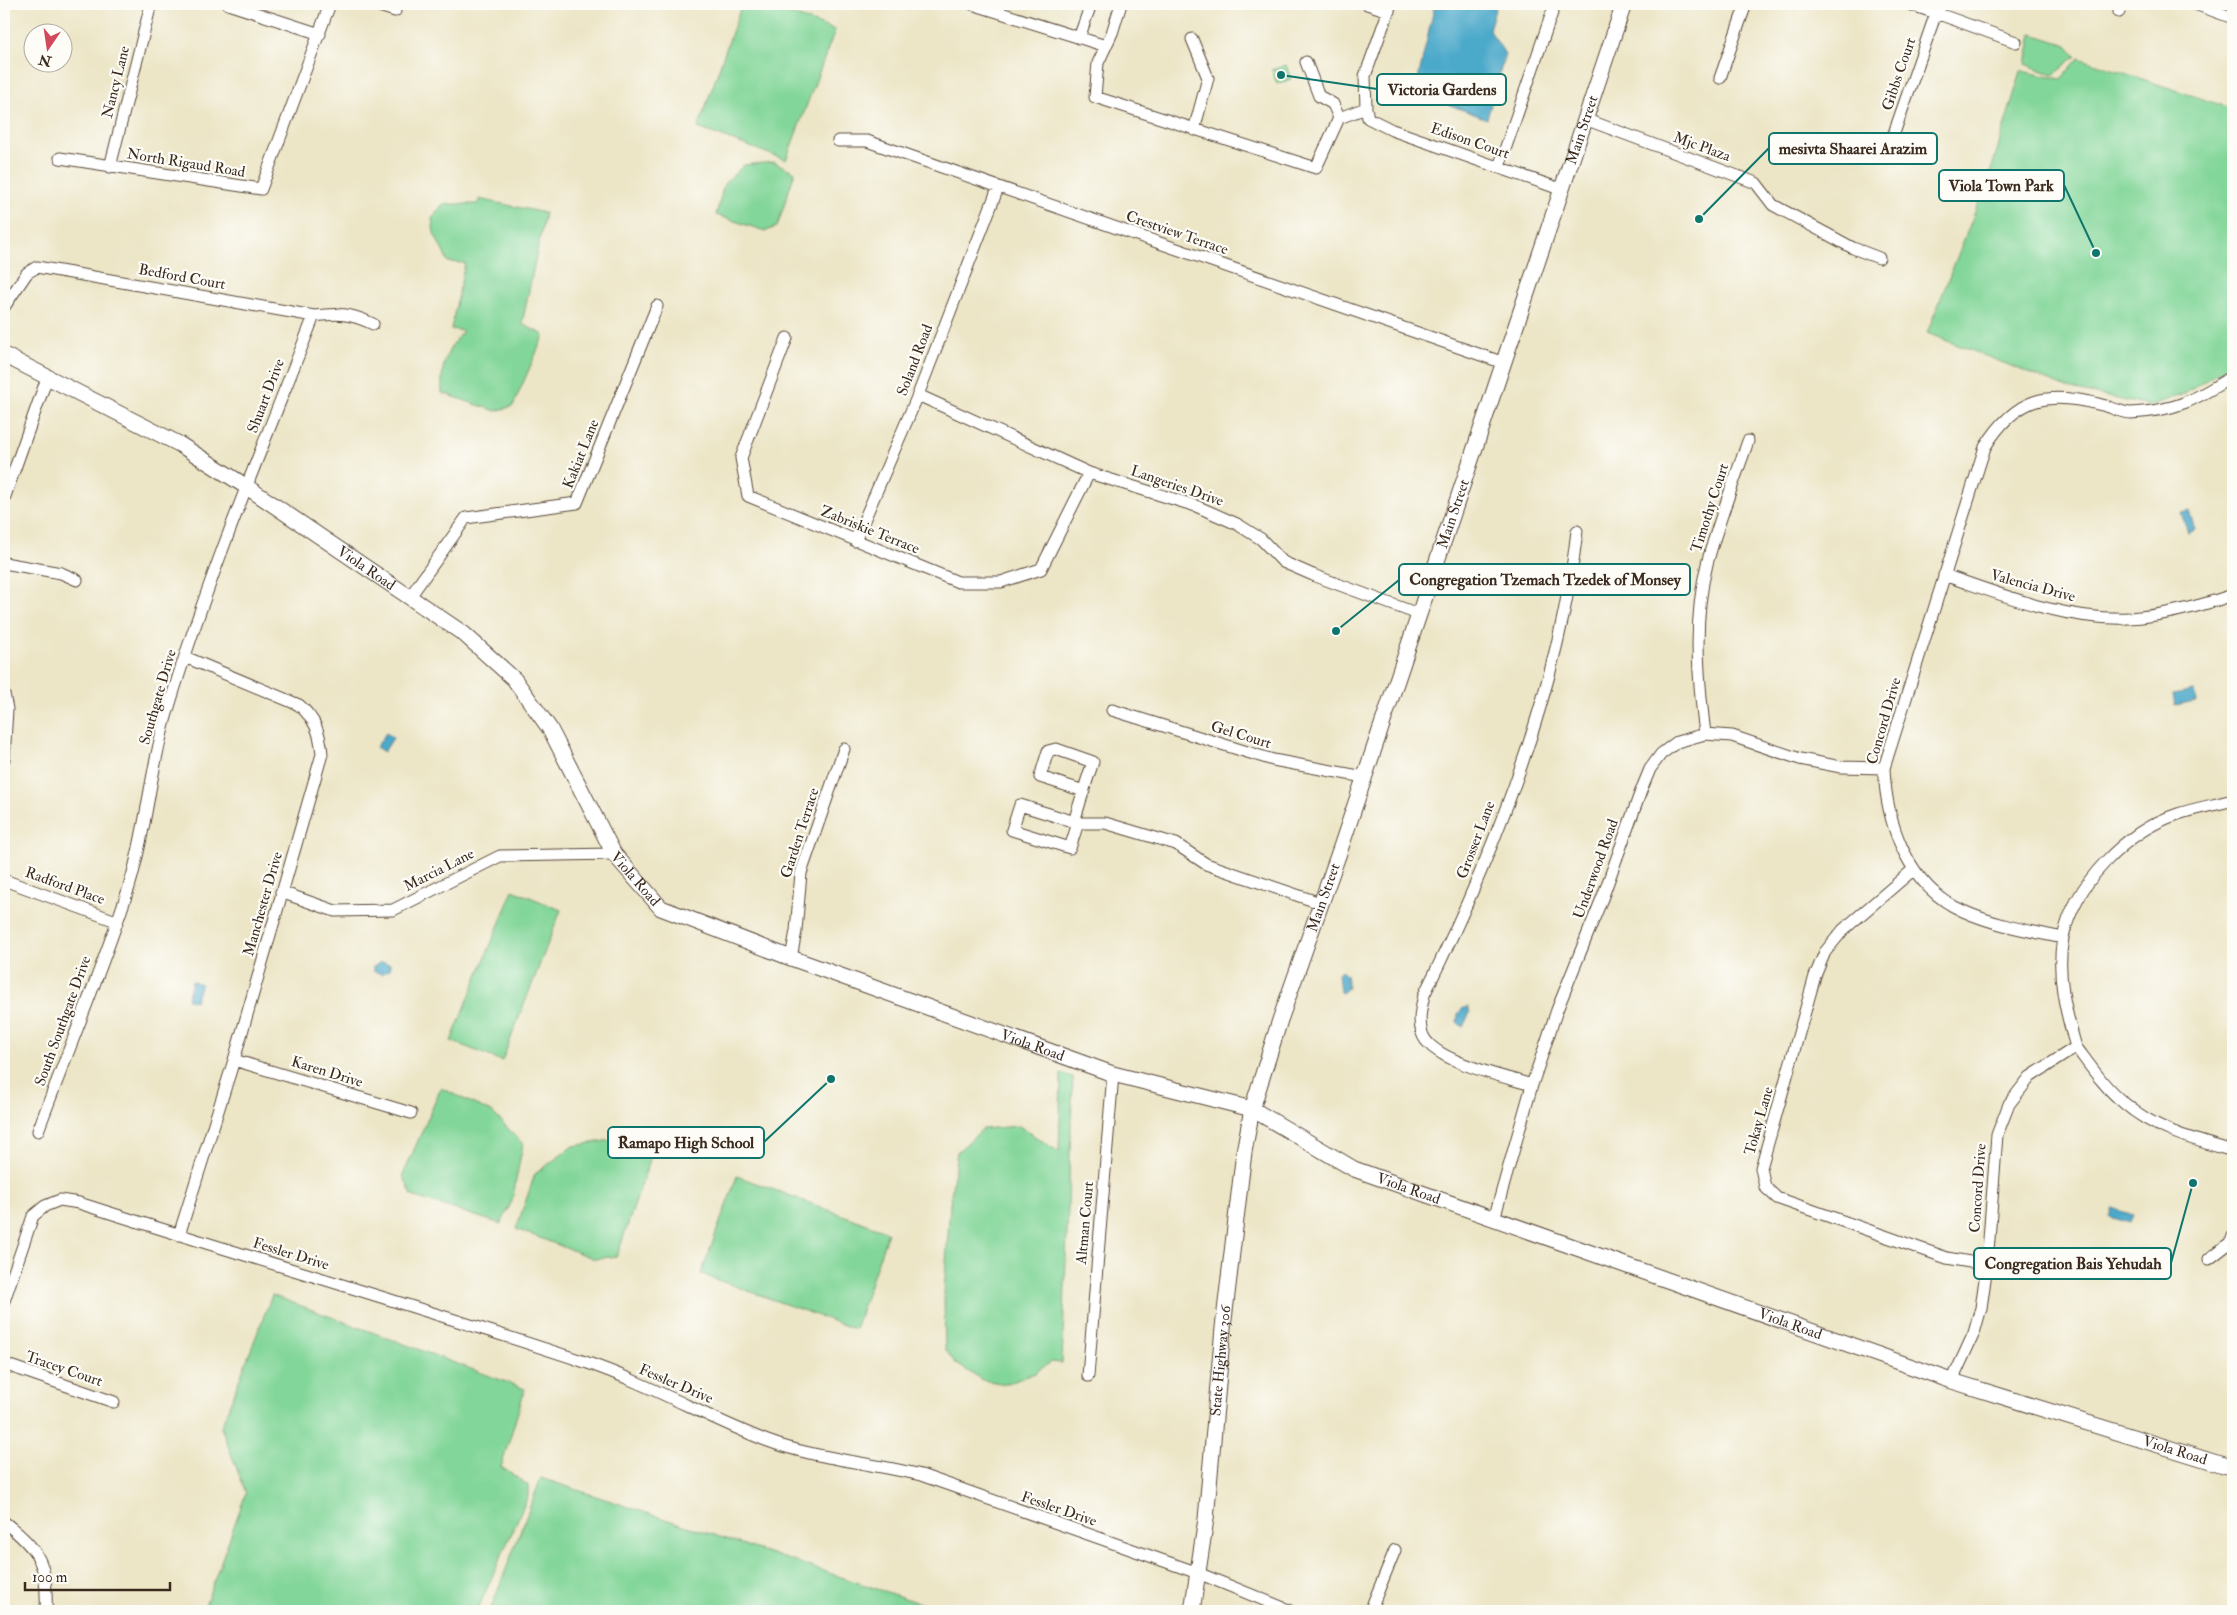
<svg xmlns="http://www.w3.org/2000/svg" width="2237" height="1615" viewBox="0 0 2237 1615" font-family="'IM FELL Double Pica',serif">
  <rect width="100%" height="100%" fill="#fdfcf7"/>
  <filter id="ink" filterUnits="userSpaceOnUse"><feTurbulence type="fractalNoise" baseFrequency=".02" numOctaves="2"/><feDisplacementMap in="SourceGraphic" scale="10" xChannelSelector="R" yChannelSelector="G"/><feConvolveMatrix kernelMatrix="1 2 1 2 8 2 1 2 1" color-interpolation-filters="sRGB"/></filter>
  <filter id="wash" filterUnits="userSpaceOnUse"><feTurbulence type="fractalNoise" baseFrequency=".0096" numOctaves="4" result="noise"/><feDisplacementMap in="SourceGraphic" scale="20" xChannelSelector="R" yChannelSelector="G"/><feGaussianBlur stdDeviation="1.12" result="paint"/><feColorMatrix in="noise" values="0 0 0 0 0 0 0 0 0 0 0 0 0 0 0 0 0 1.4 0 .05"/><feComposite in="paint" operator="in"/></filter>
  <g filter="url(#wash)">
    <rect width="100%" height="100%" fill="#ece5c6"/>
    <!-- green -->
    <path fill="#82d699" stroke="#5e805c" d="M742,4H763L835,30L786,160L698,128Z
      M2032,34L2067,45L2076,56L2053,75L2026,64Z
      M2079,58L2233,109V363L2184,394L2149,406L2067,388L1927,333L1990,174L2021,71L2061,79Z
      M1286,65L1291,79L1277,84L1272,70Z
      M774,162L795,172L777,227L765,231L716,215L724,184L744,165Z
      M479,199L545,213L522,324L544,335L513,406L496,411L442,393C441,366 445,352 463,331L451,329L465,263L448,262L434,233L432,218L443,204H478Z
      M513,890L561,910L502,1061L451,1041Z
      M1061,1074L1073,1077L1062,1363L1051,1362L1035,1373L1007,1384L982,1380L955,1363L945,1349L944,1294L950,1204L957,1152L983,1129L1019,1126L1059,1152Z
      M441,1088L493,1113L523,1144L512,1201L501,1224L412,1196L403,1175Z
      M630,1137L655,1145L617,1256L595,1259L516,1229L535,1174L573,1146Z
      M737,1176L888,1232L855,1329L701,1274Z
      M272,1295L525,1389L501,1467L528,1485V1496L477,1611H203L246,1493L221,1427Z
      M541,1478L944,1611H490Z"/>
    <!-- water -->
    <path fill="#4ba9ca" stroke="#436a74" d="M1435,4H1497L1489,29L1505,54L1487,119L1415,92Z
      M2189,511L2195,529L2188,532L2181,513Z
      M2194,691L2196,701L2175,705L2173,695Z
      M386,733L393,738L384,752L376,747Z
      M381,962L390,964V969L382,974L373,971V967Z
      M1341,971L1346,975L1348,988L1342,993L1340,992L1338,974Z
      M192,981L201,984L195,1001L187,999Z
      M1463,1008L1468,1007L1470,1012L1463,1027L1457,1022L1458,1014Z
      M2113,1208L2133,1215L2130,1223L2110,1217Z"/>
  </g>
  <g filter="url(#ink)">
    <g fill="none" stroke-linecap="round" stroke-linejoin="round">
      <!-- street casing -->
      <g stroke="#564637" stroke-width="13">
        <path id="street" d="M228,4L320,34
          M373,4L395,11
          M972,4L1106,46
          M1121,4L1112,33L1098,63L1095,97L1316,168L1339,118L1366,108L1368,118L1392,130L1563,190
          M1367,4L1389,11
          M1909,4L1936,13L1941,4
          M2195,4L2233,18
          M2119,12L2122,4
          M1079,38L1091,4
          M1192,39L1208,78L1194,130
          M1306,62L1319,96L1333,104L1339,118
          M1720,78L1746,4
          M1366,108L1365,76L1391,4
          M1585,119L1756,183L1773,205L1853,248L1879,258
          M1892,139L1936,13L2016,42
          M838,141H867L1504,363
          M60,158L261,189L330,4
          M110,167L151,4
          M1499,167L1555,4
          M4,307L27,273L37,267L314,316C339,313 350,313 373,324
          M787,338L741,458L748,496L958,582H1001L1041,569L1089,473
          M918,395L1089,473L1196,506L1237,524L1261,539L1283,562L1313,575L1418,614
          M4,499L47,378
          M855,541L918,395L998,188
          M4,563L61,573L77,580
          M1944,575C2003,595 2066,621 2129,618C2164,616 2200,606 2233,595
          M409,598L466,518L577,503L657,306
          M4,694L7,709L4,759
          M1112,710L1273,760L1364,777
          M1705,734C1698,677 1693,620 1707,564C1718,522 1734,482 1748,441
          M1074,822C1080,802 1086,782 1093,762L1056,749L1048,751L1040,777L1084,791
          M1078,823L1020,805L1012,830L1070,848L1078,823H1105L1176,844L1206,864L1320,903
          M1914,869L1843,930L1825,952L1815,976L1761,1168L1765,1187L1777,1198L1947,1258L1987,1265
          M4,880L116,921
          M281,892L335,911L393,910L500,856L614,854
          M2063,938C2030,931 1994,925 1963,911C1908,887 1886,823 1884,768L1985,447C2016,397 2047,390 2102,405C2111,407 2122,413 2131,413C2177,411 2196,399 2233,376
          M791,958L796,931L801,873L844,749
          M2076,1047C2091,1067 2105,1088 2124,1103C2155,1130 2195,1140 2233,1151
          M234,1060L411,1113
          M1532,1085C1506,1077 1430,1061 1422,1033C1418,1020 1421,1009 1424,995C1495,852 1559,690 1577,531
          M38,1131C68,1050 102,970 129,887C147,829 150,768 168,710C208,576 263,446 314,316
          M1494,1219L1532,1085L1557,1010L1603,896L1641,791L1650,769L1661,754L1677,742L1705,734L1732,736L1800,759L1841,767L1884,768
          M179,1235L234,1060L322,754C320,732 315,719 299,705L185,657
          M2209,1259L2231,1242L2233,1236
          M4,1301L33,1216L45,1206L60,1200L79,1203C247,1257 417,1306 585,1362C647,1383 704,1416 765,1440C812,1458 871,1463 921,1475L1198,1573L1291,1611
          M4,1364L114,1402
          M1088,1376L1113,1074
          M1952,1381L1974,1333L1981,1308L1987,1265L1997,1135L2009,1104L2030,1077L2076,1047C2066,1013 2056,974 2063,938C2074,884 2126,831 2178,814C2196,808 2215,805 2233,800
          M4,1522C40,1550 48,1565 46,1611
          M1370,1611L1395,1550"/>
      </g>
      <!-- secondary casing -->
      <g stroke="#564637" stroke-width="17">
        <g id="secondary">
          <path id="s1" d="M4,355L179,444L247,487L464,634L514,679L550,729L614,854L661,908L791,958L1113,1074L1252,1109L1354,1169L1952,1381L2233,1468"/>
          <path id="s2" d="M1192,1611L1206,1519L1223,1328L1244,1152L1252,1109L1280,1020L1341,847L1624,4"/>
        </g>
      </g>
      <!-- street -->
      <use href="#street" stroke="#fff" stroke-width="11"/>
      <!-- secondary -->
      <use href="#secondary" stroke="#fff" stroke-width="15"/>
    </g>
  </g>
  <g text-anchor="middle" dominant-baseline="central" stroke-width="4.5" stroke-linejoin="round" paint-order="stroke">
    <!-- street labels -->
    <g font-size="15" fill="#3b2a1e" stroke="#fdfcf7">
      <text transform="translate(1899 74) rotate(-71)">Gibbs Court</text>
      <text transform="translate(116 82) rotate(-76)">Nancy Lane</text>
      <text stroke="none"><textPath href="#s2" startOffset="1539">Main Street</textPath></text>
      <text transform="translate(1470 141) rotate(19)">Edison Court</text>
      <text transform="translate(1702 147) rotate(20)">Mjc Plaza</text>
      <text transform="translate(186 163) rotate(9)">North Rigaud Road</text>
      <text transform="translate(1177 233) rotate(19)">Crestview Terrace</text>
      <text transform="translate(182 277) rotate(10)">Bedford Court</text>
      <text transform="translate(915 360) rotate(-69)">Soland Road</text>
      <text transform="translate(266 396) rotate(-69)">Shuart Drive</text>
      <text transform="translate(581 454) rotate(-68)">Kakiat Lane</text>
      <text transform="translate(1177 486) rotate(19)">Langeries Drive</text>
      <text transform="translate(1710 508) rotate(-72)">Timothy Court</text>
      <text stroke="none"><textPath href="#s2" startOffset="1134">Main Street</textPath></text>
      <text transform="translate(870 530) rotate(22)">Zabriskie Terrace</text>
      <text stroke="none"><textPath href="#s1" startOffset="421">Viola Road</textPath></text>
      <text transform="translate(2033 586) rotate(15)">Valencia Drive</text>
      <text transform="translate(158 697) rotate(-74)">Southgate Drive</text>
      <text transform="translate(1884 721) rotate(-74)">Concord Drive</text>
      <text transform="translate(1241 735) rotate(17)">Gel Court</text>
      <text transform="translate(800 833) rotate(-72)">Garden Terrace</text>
      <text transform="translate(1476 840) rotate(-69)">Grosser Lane</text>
      <text transform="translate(1596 869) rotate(-70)">Underwood Road</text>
      <text transform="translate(439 870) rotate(-27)">Marcia Lane</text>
      <text stroke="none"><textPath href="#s1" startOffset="841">Viola Road</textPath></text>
      <text transform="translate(65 886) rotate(20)">Radford Place</text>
      <text stroke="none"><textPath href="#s2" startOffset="729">Main Street</textPath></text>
      <text transform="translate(263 904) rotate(-74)">Manchester Drive</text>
      <text transform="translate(63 1021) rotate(-70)">South Southgate Drive</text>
      <text stroke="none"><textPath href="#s1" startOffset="1276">Viola Road</textPath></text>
      <text transform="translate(327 1072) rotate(17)">Karen Drive</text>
      <text transform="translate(1759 1121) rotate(-74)">Tokay Lane</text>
      <text transform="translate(1978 1188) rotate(-86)">Concord Drive</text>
      <text stroke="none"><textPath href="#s1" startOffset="1681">Viola Road</textPath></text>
      <text transform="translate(1085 1223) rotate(-85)">Altman Court</text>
      <text transform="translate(291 1254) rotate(17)">Fessler Drive</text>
      <text stroke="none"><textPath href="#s1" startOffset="2086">Viola Road</textPath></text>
      <text stroke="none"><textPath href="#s2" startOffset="252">State Highway 306</textPath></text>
      <text transform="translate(64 1369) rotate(19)">Tracey Court</text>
      <text transform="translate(676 1384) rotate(23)">Fessler Drive</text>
      <text stroke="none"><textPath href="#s1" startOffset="2491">Viola Road</textPath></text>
      <text transform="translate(1059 1509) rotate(19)">Fessler Drive</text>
    </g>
  </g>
  <!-- callouts -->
  <path fill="none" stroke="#0f766e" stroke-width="2" d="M1281 75L1377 89M1699 219L1769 148M2096 253L2064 185M1336 631L1399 580M831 1079L764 1142M2193 1183L2171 1263"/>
  <g fill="#0f766e" stroke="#fdfcf7" stroke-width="2">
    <circle cx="1281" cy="75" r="5"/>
    <circle cx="1699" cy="219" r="5"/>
    <circle cx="2096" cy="253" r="5"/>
    <circle cx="1336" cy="631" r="5"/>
    <circle cx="831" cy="1079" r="5"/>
    <circle cx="2193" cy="1183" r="5"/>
  </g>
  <g fill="#fdfcf7" stroke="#0f766e" stroke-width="2">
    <rect x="1377" y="74" width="129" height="31" rx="5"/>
    <rect x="1769" y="133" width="168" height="31" rx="5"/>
    <rect x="1939" y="170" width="125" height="31" rx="5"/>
    <rect x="1399" y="564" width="291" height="31" rx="5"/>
    <rect x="608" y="1127" width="156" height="31" rx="5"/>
    <rect x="1974" y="1248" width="197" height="31" rx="5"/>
  </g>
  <g font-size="16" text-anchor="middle" font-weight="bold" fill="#3b2a1e">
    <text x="1442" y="95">Victoria Gardens</text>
    <text x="1853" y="154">mesivta Shaarei Arazim</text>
    <text x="2001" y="191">Viola Town Park</text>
    <text x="1545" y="585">Congregation Tzemach Tzedek of Monsey</text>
    <text x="686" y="1148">Ramapo High School</text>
    <text x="2073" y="1269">Congregation Bais Yehudah</text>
  </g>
  <!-- margin -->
  <rect width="2237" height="1615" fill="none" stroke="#fdfcf7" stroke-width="20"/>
  <!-- north arrow -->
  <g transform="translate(48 48) rotate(193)"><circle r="24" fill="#fdfcf7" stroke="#afa8a0"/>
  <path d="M0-4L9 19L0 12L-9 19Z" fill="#d1495b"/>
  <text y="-8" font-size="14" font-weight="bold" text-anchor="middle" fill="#3b2a1e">N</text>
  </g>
  <!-- scale -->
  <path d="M25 1582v8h145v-8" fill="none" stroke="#3b2a1e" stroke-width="2.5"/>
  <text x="32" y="1582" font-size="15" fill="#3b2a1e" stroke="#fdfcf7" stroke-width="4" paint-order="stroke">100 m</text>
</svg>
